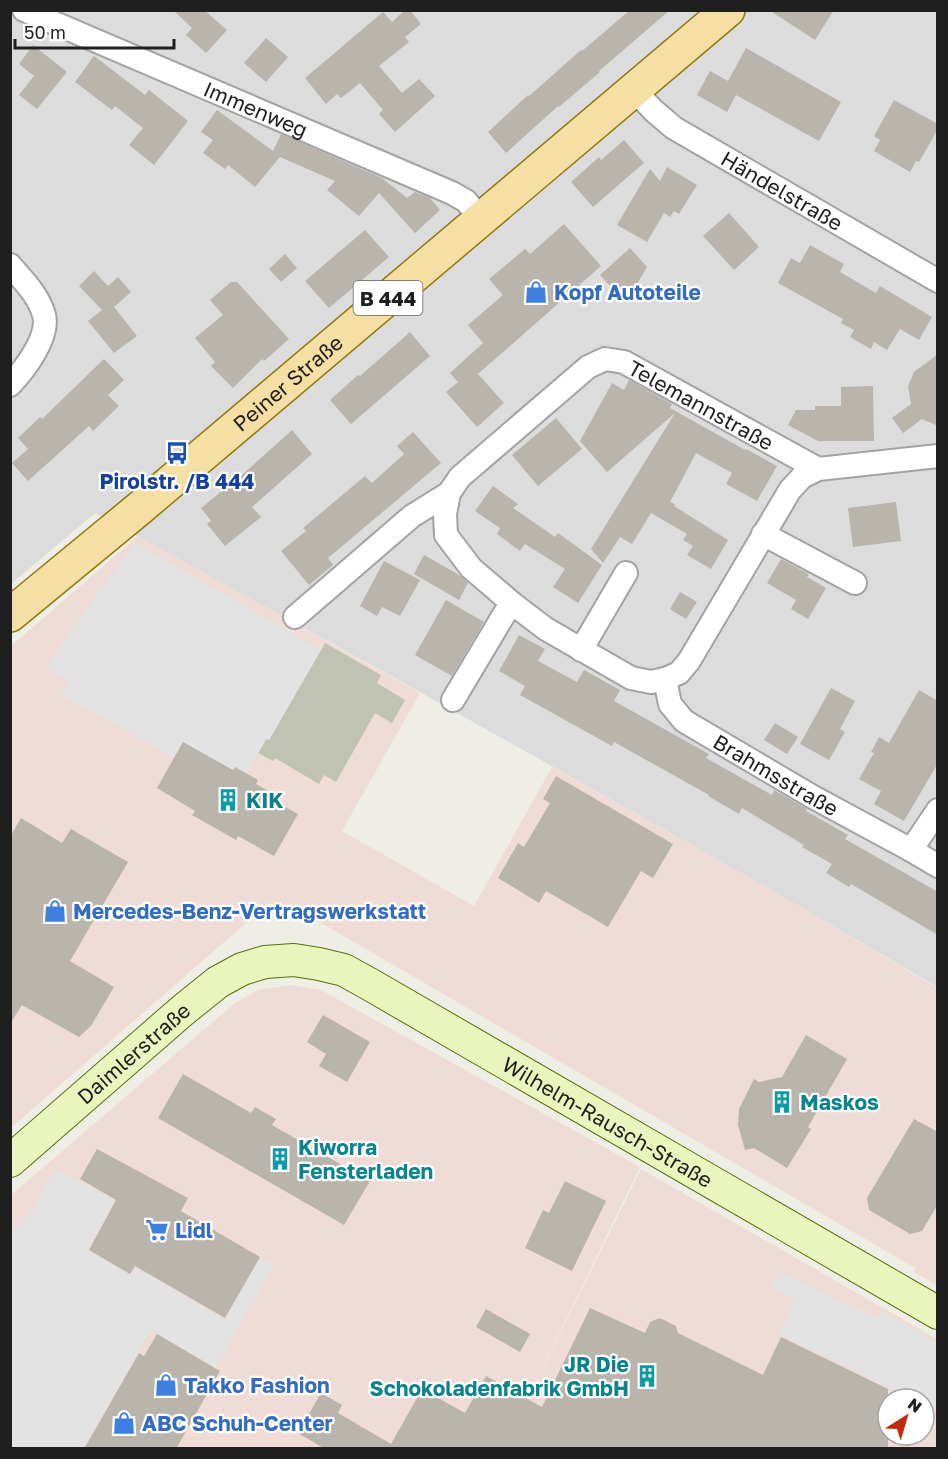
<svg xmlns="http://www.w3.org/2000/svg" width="948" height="1459" viewBox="0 0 948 1459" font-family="'Golos Text',sans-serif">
  <rect width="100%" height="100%" fill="#efeee6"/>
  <!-- residential -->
  <path fill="#dddcdc" d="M11,11H937V987L768,888L411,687L95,513L11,584Z"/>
  <!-- commercial -->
  <path fill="#efdcd7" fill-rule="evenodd" d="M138,536L420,693L342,831L474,906L552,767L768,888L937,988V1285L914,1272L915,1268L297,909L269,903L11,1128V646Z
    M291,985L321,990L640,1167L516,1422L641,1169L937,1339V1448H11L10,1196L235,1003L258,990ZM888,1399H924V1435H888Z"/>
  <!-- construction -->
  <path fill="#c1c3b2" d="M325,643L381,675L377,683L405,700L392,723L375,713L336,782L324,775L319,784L275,758L273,761L258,753L267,738L269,740Z"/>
  <!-- parking -->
  <path fill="#e3e3e3" d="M135,543L321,650L269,740L266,739L247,773L235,767L233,770L183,742L174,757L61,695L68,680L45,667Z
    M56,1169L114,1201L87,1249L131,1276L137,1268L225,1320L261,1257L274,1265L216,1367L151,1330L83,1448H11V1233L22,1225Z
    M779,1271L877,1318L882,1311L937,1343V1410L924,1403V1399H915L779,1333L795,1299L771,1288Z"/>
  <!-- building -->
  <path fill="#b9b4ac" d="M173,10H204L227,30L206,53L186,35L192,28Z
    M405,10H410L421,24L405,37L409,42L379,66L402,93L419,79L435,96L395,132L379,114L383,110L360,83L341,98L337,94L326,104L305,78L383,12L392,22Z
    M630,10H670L599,71L600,72L559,107L558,106L506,153L488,132L528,95L529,96L581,50L582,51Z
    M769,10H834L815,40Z
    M266,38L288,57L266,82L244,63Z
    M33,45L67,72L37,109L19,95L34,76L19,64Z
    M746,48L841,102L819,141L736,95L727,112L697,95L710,71L728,81Z
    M94,56L145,95L149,90L188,121L154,165L129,145L143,128L115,106L112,110L75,82Z
    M894,100L938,124V129L919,162L916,161L910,172L874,151L880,140L874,136Z
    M217,110L273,151L281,134L382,178L407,198L415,192L430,198L440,210L415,233L379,193L359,216L327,190L335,181L280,157L255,187L228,165L225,169L203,153L213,140L201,132Z
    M624,140L644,163L593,207L571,182L599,157L601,160Z
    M667,167L697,185L679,214L674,211L670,217L664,213L647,242L617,225L650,169L660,181Z
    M729,213L759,247L734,270L703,236Z
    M564,224L601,266L478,374L504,403L477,427L446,392L458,382L450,373L483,343L468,325L503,295L489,279L525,249L530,254Z
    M365,230L389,257L329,308L305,281Z
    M810,245L844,264L840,272L876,293L880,286L932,317L919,340L900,329L887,350L874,342L871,349L850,337L854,330L841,323L843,319L778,283L791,258L800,263Z
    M630,248L647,267L626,303L600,275Z
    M285,254L297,268L281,282L269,269Z
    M94,271L108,286L118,277L131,292L114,307L137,336L114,353L88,321L102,310L79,286Z
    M231,282H237L289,339L264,361L262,359L233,388L211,366L215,362L195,338L223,315L210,300Z
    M410,332L430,356L351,424L330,400L358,375L360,376Z
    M938,354V426L922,419L903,433L892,418L911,404L908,386L914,372Z
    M104,359L124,380L108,395L119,406L93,431L89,426L28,481L12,463L28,449L18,438L40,417L42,419Z
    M629,380L672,404L670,408L745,450L746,449L777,466L757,501L726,484L732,473L696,453L670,502L675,504L674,506L728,540L711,569L687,555L693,546L683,540L687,534L651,513L632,544L620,537L603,563L591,549L675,413L607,472L580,441L612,383L624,390Z
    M873,386L874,441H818L788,425L796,410H815V406H841V387Z
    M556,418L582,449L538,486L512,455Z
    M292,430L312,454L252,507L261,517L225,546L207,524L211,521L201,508L242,475Z
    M413,432L441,463L328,558L333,565L309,585L281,551L306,531L303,528L365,476L372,483L404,454L397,446Z
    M493,486L518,504L513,508L555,537L558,533L602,565L578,603L553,587L565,569L525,544L520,551L497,534L500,528L475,511Z
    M896,502L901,541L853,547L848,508Z
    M424,555L461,576L468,583L459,600L414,574Z
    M781,559L809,574L807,577L826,588L808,619L791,609L796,600L767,583Z
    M384,561L420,580L400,616L382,607L377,616L360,606Z
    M680,592L697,602L686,619L670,609Z
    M446,600L484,622L452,676L415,655Z
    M519,635L545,649L538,661L577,682L584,670L620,690L614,701L709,754L706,758L772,795L774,790L807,809L806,811L848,835L845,839L938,892V935L851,884L849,887L826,873L832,864L802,847L804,845L742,808L739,814L708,796L709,795L614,742L612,746L520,695L525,686L499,671Z
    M831,688L855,701L840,729L845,732L829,760L800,744Z
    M919,690L938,701V763L904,821L874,804L881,791L859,779L874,753L871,752L879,737L889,743Z
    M775,723L798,737L787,754L764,740Z
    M183,742L233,770L235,767L258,780L256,784L281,798L278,803L298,814L274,856L238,836L236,840L192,815L195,811L157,788Z
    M556,776L673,844L653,878L641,871L608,927L546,891L539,903L498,878L518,843L524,847L550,803L543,799Z
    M21,818L62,843L71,829L128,862L70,961L114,987L91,1026L79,1037L22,1005L10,1024V837Z
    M323,1015L370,1042L347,1082L319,1066L326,1054L307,1042Z
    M806,1035L847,1059L808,1127L811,1129L787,1168L754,1148L745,1150L738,1125L739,1109L754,1079L759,1082L782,1077Z
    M183,1074L251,1113L255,1107L276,1119L272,1125L370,1181L344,1225L158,1118Z
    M914,1119L938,1132V1204L922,1231L910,1234L869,1210L867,1198Z
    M97,1149L188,1198L181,1211L260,1257L225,1318L135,1266L130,1274L89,1250L116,1200L80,1179Z
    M565,1181L606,1201L572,1271L525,1248L543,1210L549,1213Z
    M590,1308L645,1333L650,1322L660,1318L676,1326L678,1333L763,1375L781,1337L888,1389V1449H325L298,1433L321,1393L342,1405L338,1413L391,1444L422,1389L465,1413L486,1376L542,1407Z
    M486,1309L530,1334L520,1352L476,1327Z
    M157,1334L220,1371L176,1449H84L139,1353L144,1356Z"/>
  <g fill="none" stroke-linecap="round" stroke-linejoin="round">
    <!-- street casing -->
    <g stroke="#a3a3a3" stroke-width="26">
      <g id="street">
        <path id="s1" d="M24,10L452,193L466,201L481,219"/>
        <path id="s2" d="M634,90L654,111L674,128L938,281"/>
        <path d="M10,265C23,280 39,296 44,315C50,337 24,370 10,385"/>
        <path d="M818,469L624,362L605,359L588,367L460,477L449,493L445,514L446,535L471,568L513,604L546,629L631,678L651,682L665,679L679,673L689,661L790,490L802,477L818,469L938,456"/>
        <path d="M763,534L855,583"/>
        <path d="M295,617L412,516L449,493"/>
        <path d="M581,650L626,573"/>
        <path id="s3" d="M665,679L670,704L684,721L813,797L911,850"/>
        <path d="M453,700L505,613L513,604"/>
        <path d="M938,810L911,850L938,866"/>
      </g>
    </g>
    <!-- secondary casing -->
    <g stroke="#55700d" stroke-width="34">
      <g id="secondary">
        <path id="s4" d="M10,1161L182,1011L218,982L242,969L265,962L294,960L319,964L344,970L371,985L938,1313"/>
      </g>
    </g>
    <!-- primary casing -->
    <g stroke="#90790b" stroke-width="36">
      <g id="primary">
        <path id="s5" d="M10,615L141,507L728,10"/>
      </g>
    </g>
    <!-- street -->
    <use href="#street" stroke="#fff" stroke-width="22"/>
    <!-- secondary -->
    <use href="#secondary" stroke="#eaf5be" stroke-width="32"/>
    <!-- primary -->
    <use href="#primary" stroke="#f5dfa5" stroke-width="33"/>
  </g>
  <!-- icons -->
  <defs>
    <g id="shop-bare" transform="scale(1.8)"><path d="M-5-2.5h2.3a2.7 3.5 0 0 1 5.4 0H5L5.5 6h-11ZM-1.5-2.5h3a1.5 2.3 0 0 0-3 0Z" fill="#3f7fe0" stroke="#fff" stroke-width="2.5" paint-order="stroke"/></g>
    <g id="bus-bare" transform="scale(1.8)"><path d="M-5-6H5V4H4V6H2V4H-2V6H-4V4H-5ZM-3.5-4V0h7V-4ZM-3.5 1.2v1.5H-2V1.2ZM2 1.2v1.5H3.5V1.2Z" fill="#1a4fb4" stroke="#fff" stroke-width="2.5" paint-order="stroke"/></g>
    <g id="building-bare" transform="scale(1.8)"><path d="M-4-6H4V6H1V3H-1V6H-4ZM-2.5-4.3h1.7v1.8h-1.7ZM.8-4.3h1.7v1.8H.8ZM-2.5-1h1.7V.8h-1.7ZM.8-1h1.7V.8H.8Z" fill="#0f9aa8" stroke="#fff" stroke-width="2.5" paint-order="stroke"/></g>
    <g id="supermarket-bare" transform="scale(1.8)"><path d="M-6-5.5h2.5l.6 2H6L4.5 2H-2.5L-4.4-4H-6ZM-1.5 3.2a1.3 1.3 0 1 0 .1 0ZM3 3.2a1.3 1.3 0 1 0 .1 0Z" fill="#3f7fe0" stroke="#fff" stroke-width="2.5" paint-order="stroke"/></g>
  </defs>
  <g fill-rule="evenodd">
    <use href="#shop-bare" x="536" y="292"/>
    <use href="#bus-bare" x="177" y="453"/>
    <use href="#building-bare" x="228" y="800"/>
    <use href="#shop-bare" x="55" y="911"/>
    <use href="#building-bare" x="782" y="1102"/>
    <use href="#building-bare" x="280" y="1159"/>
    <use href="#supermarket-bare" x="157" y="1230"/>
    <use href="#building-bare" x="647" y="1376"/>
    <use href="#shop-bare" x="166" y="1385"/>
    <use href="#shop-bare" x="124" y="1423"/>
  </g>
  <g text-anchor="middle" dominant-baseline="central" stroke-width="4.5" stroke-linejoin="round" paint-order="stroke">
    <!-- shield labels -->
    <rect fill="#fff" stroke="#626262" stroke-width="1.5" x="353.5" y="281" width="69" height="34" rx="4.5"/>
    <g font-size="20" font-weight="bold" fill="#1f1f1f">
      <text x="388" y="298">B 444</text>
    </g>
    <!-- street labels -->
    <g font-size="21" fill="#1f1f1f" stroke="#fff">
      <text stroke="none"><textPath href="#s1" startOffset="252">Immenweg</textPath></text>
      <text stroke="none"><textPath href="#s2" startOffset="180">Händelstraße</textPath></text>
      <text stroke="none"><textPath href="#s5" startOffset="362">Peiner Straße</textPath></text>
      <text transform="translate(701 405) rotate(29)">Telemannstraße</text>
      <text stroke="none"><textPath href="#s3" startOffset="154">Brahmsstraße</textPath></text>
      <text stroke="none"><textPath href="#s4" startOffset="164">Daimlerstraße</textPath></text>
      <text stroke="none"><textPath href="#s4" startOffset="710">Wilhelm-Rausch-Straße</textPath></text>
    </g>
    <!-- shop labels -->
    <g font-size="21" font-weight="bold" fill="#366cbe" stroke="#fff" text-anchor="start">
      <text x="554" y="292">Kopf Autoteile</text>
      <text x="73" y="911">Mercedes-Benz-Vertragswerkstatt</text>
      <text x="175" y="1230">Lidl</text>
      <text x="184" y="1385">Takko Fashion</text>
      <text x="142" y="1423">ABC Schuh-Center</text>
    </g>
    <!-- transit labels -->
    <g font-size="21" font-weight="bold" fill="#164399" stroke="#fff">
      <text x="177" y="481">Pirolstr. /B 444</text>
    </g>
    <!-- culture labels -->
    <g font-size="21" font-weight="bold" fill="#0d838f" stroke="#fff" text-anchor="start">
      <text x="246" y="800">KIK</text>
      <text x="800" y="1102">Maskos</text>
      <text x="298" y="1147">Kiworra<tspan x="298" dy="24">Fensterladen</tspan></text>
      <text x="629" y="1364" text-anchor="end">JR Die<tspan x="629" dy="24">Schokoladenfabrik GmbH</tspan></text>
    </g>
  </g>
  <!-- border -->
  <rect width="948" height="1459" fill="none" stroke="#1f1f1f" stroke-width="24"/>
  <!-- north arrow -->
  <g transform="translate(906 1417) rotate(37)"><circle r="28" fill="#ffffff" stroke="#a5a5a5" stroke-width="1.5"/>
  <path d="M0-4.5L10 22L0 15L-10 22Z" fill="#c02b0e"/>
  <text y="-9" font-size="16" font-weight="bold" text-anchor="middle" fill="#1f1f1f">N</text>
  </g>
  <!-- scale -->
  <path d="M15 39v9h159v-9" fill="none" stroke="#1f1f1f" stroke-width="3"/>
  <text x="24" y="39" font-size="18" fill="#1f1f1f" stroke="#ffffff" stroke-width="4.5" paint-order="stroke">50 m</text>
</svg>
